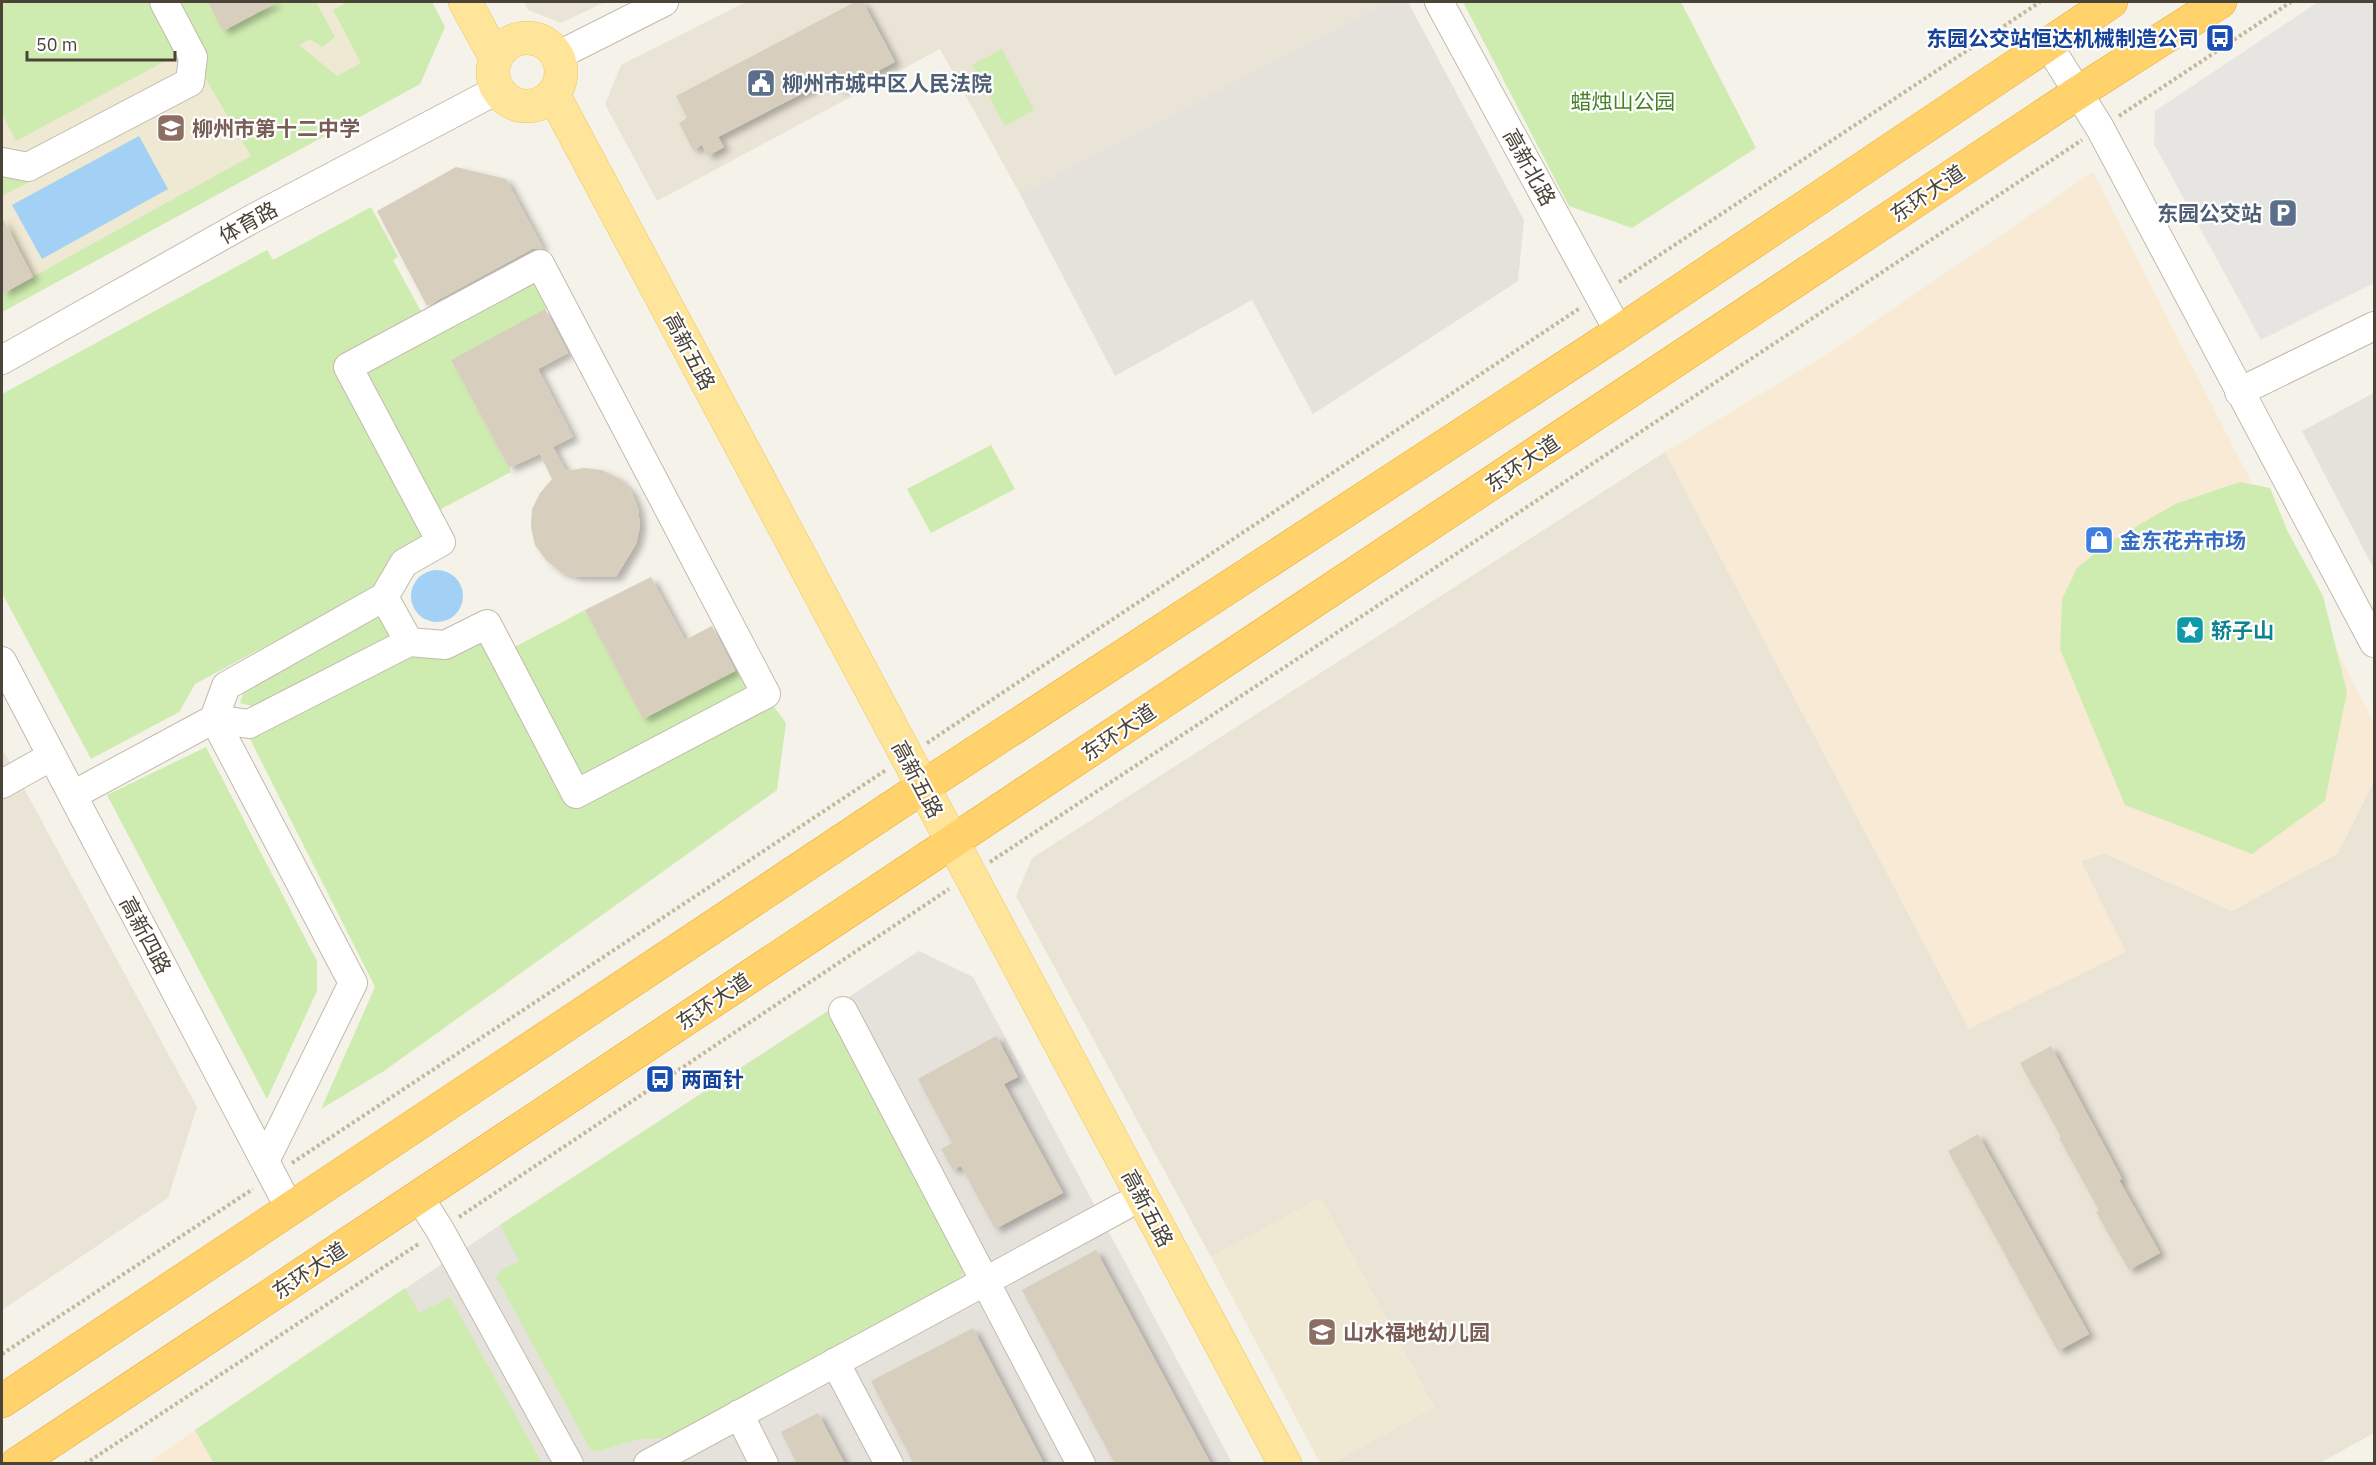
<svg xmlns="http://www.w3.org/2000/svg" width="2376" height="1465" viewBox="0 0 2376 1465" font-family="'IBM Plex Sans','Noto Sans SC',sans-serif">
  <defs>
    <filter id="shadow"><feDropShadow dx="6" dy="4" stdDeviation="3" flood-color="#0004"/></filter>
  </defs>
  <rect width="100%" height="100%" fill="#f5f2e9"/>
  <!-- residential -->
  <path fill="#eae4d7" d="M524,2H605L561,23L528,10Z
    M746,2H1386L1020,194L940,49L657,201L605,104L621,65Z
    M1665,452L1969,1029L2080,861L2104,853L2232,911L2338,853L2374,781V1433L2318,1464L1332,1463L1434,1407L1321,1198L1211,1257L1016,896L1032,858Z
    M2,748L197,1107L168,1198L2,1310Z"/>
  <!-- commercial -->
  <path fill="#f8ead4" d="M2093,172L2374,723V781L2338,853L2232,911L2105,853L2081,861L2126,952L1969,1029L1665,452L1824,356Z
    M195,1430L214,1463L147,1464Z"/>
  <!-- industrial -->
  <path fill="#e5e1db" d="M1386,2H1408L1524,220L1518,281L1313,414L1252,300L1115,376L1020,194Z
    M2374,393V569L2302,431Z
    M919,951L973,977L1232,1463L214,1464L195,1430L500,1225Z"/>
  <!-- education -->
  <path fill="#efe8d2" d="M2,2H432L445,27L420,84L2,312Z
    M1321,1198L1434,1407L1332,1464L1320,1463L1211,1257Z"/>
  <!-- green -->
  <path fill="#cfecb0" d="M2,2H153L180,53L16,141L2,114Z
    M164,2H208L223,30L271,5L270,2H316L335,37L322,47L310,39L299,45L337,76L361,63L333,10L348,2H432L445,27L420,84L2,312V294L251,156L193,57Z
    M1463,2H1681L1756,148L1632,228L1569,206Z
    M1002,49L1034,110L1005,126L972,65Z
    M2,163L35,179L2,196Z
    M371,207L398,257L393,260L422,313L540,264L560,302L451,360L511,472L428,516L441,542L383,583L195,684L179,712L91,759L2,593V394L267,250L273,260Z
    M991,445L1015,489L931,533L907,489Z
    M2240,482L2270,488L2288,532L2323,596L2347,692L2325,801L2252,854L2125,805L2060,649L2062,599L2077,568L2108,543L2175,504Z
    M384,597L409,642L262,709L240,703L246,685Z
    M585,610L643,719L744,666L786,723L777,790L384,1071L321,1109L375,987L250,739L415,647L487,624L503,653Z
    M206,747L317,961V991L267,1099L107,795Z
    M830,1010L964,1268L958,1282L669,1438L639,1439L595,1452L590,1449L496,1277L501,1270L519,1261L500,1225Z
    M405,1288L419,1313L450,1297L542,1463H214L195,1430Z"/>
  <!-- parking -->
  <path fill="#e7e5e1" d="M2318,2H2374V283L2261,340L2154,144L2155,111Z"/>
  <!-- water -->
  <path fill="#a2d1f5" d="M139,136L168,189L42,259L12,205Z
    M411 596a26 26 0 1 1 52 0a26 26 0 1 1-52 0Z"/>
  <!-- building -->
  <path fill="#d8cebe" filter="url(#shadow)" d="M208,2H278L223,31Z
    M855,2H863L895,62L841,90L834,77L718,137L724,147L708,156L702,145L693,150L679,123L687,118L676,96Z
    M456,167L506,179L543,248L532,249L427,306L377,211Z
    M2,217L33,277L2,294Z
    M545,309L568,353L538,369L573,437L553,447L566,471L584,468L602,470L618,478L631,491L638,508L640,526L636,544L616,577H577L560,572L546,560L535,545L531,527L532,509L540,493L552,479L540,454L509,468L451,360Z
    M651,577L685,640L712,626L735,671L643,719L585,610Z
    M996,1036L1018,1077L1004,1084L1063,1193L995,1229L961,1166L953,1170L941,1149L952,1143L918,1079Z
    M2051,1046L2122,1179L2119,1180L2160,1253L2129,1270L2096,1212L2099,1210L2059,1138L2061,1137L2020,1063Z
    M1978,1134L2089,1334L2058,1351L1948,1151Z
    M1096,1250L1211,1464H1115L1022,1290Z
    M973,1328L1044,1464H914L871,1381Z
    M818,1413L845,1464H797L781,1432Z"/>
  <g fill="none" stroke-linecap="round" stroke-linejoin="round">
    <!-- minor casing -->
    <g stroke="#c2bbab" stroke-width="30">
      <path id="minor" d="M1439,2L1619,332
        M2047,43L2100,128L2374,643
        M557,56L664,2
        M2,162L28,167L190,82L193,57L164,2
        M2,360L252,219L497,90
        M2239,392L2374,326
        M384,597L404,563L441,542L348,367L540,264L766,694L576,794L487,624L445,645L409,642
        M2,661L290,1209
        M2,784L52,756
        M73,795L214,719L249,724L409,642L384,597L226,686L214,719L353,983L265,1161
        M843,1011L1081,1464
        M419,1197L440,1230L569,1464
        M835,1362L889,1464
        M739,1414L764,1464
        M648,1464L1124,1206"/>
    </g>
    <!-- major casing -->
    <g stroke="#ecc661" stroke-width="34">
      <path id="major" d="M465,2L496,58
        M493 72a34 34 0 1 1 68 0a34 34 0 1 1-68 0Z
        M553,94L1285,1464"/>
    </g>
    <!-- highway casing -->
    <g stroke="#e8aa31" stroke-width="34">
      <path id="highway" d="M2,1401L906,798L1619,332L2111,2
        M17,1464L2079,92L2220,2"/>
    </g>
    <!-- path -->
    <path stroke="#c5b79b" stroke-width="4" stroke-dasharray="3 3" stroke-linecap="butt" d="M2119,116L2291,2
      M1619,282L2040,2
      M927,743L1580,308
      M990,862L2082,140
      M292,1163L886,770
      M459,1217L949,889
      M2,1354L253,1189
      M85,1464L420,1243"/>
    <!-- minor -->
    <use href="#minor" stroke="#fff" stroke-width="28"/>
    <!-- major -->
    <use href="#major" stroke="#ffe599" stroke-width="33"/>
    <!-- highway -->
    <use href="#highway" stroke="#ffd26b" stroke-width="33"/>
  </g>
  <!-- icons -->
  <defs>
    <g id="bus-square" transform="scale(1.5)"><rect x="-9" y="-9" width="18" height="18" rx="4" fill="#1a4fb4" stroke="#fff"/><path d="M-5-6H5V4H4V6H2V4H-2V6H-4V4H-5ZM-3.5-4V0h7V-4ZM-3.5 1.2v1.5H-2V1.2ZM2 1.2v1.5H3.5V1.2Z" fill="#fff"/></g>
    <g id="civic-square" transform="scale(1.5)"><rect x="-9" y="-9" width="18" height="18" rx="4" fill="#5c6f8a" stroke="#fff"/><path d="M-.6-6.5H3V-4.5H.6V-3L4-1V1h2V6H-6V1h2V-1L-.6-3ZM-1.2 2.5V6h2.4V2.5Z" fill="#fff"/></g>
    <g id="school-square" transform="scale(1.5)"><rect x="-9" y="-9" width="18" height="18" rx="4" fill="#8d6e63" stroke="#fff"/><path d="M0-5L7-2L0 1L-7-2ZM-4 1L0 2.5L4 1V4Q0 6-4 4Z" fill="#fff"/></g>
    <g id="parking-square" transform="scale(1.5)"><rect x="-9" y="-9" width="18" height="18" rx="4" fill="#5c6f8a" stroke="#fff"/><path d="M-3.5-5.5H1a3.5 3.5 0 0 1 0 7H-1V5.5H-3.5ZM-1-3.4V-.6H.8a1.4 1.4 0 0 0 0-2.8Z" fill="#fff"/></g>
    <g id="shop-square" transform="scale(1.5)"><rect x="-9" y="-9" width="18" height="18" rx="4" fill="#3f7fe0" stroke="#fff"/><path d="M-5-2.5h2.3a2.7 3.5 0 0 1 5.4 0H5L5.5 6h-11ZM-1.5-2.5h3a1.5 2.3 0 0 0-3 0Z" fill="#fff"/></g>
    <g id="sight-square" transform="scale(1.5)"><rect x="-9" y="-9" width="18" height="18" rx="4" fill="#0f9aa8" stroke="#fff"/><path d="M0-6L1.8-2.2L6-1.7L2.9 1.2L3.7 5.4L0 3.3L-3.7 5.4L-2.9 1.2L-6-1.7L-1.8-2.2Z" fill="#fff"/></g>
  </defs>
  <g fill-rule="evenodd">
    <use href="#bus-square" x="2220" y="38"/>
    <use href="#civic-square" x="761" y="83"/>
    <use href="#school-square" x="171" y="128"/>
    <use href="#parking-square" x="2283" y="213"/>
    <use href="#shop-square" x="2099" y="540"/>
    <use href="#sight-square" x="2190" y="630"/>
    <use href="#bus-square" x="660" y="1079"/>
    <use href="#school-square" x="1322" y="1332"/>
  </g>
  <g text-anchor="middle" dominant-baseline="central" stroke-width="4.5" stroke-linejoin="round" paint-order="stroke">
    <!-- transit labels -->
    <g font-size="21" font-weight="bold" fill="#164399" stroke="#fff" text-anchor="end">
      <text x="2199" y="38">东园公交站恒达机械制造公司</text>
      <text x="681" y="1079" text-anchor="start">两面针</text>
    </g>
    <!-- service labels -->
    <g font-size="21" font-weight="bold" fill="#4e5e75" stroke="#fff" text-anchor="start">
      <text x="782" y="83">柳州市城中区人民法院</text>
      <text x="2262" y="213" text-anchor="end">东园公交站</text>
    </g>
    <!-- park labels -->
    <g font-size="21" fill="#458125" stroke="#fff">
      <text x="1623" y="101">蜡烛山公园</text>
    </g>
    <!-- education labels -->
    <g font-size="21" font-weight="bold" fill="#785e54" stroke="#fff" text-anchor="start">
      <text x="192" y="128">柳州市第十二中学</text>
      <text x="1343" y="1332">山水福地幼儿园</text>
    </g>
    <!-- street labels -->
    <g font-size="21" fill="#4a4337" stroke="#fff">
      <text transform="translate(1530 167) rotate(61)">高新北路</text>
      <text transform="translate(1927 193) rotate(-34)">东环大道</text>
      <text transform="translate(248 222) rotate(-29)">体育路</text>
      <text transform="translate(690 351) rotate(62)">高新五路</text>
      <text transform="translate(1522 463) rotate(-34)">东环大道</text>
      <text transform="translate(1118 732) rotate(-34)">东环大道</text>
      <text transform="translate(918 779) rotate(62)">高新五路</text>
      <text transform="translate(146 935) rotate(62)">高新四路</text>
      <text transform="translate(713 1001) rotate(-34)">东环大道</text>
      <text transform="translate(1148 1208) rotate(62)">高新五路</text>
      <text transform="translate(309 1270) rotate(-34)">东环大道</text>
    </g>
    <!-- shop labels -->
    <g font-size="21" font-weight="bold" fill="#366cbe" stroke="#fff" text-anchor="start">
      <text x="2120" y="540">金东花卉市场</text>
    </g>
    <!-- culture labels -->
    <g font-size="21" font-weight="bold" fill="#0d838f" stroke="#fff" text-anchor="start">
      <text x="2211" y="630">轿子山</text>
    </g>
  </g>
  <!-- border -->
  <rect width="2376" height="1465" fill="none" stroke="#4a4337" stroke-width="6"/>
  <!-- scale -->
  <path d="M27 51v9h148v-9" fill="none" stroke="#4a4337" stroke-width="3"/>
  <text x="36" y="51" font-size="18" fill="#4a4337" stroke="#ffffff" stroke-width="4.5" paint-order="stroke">50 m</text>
</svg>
